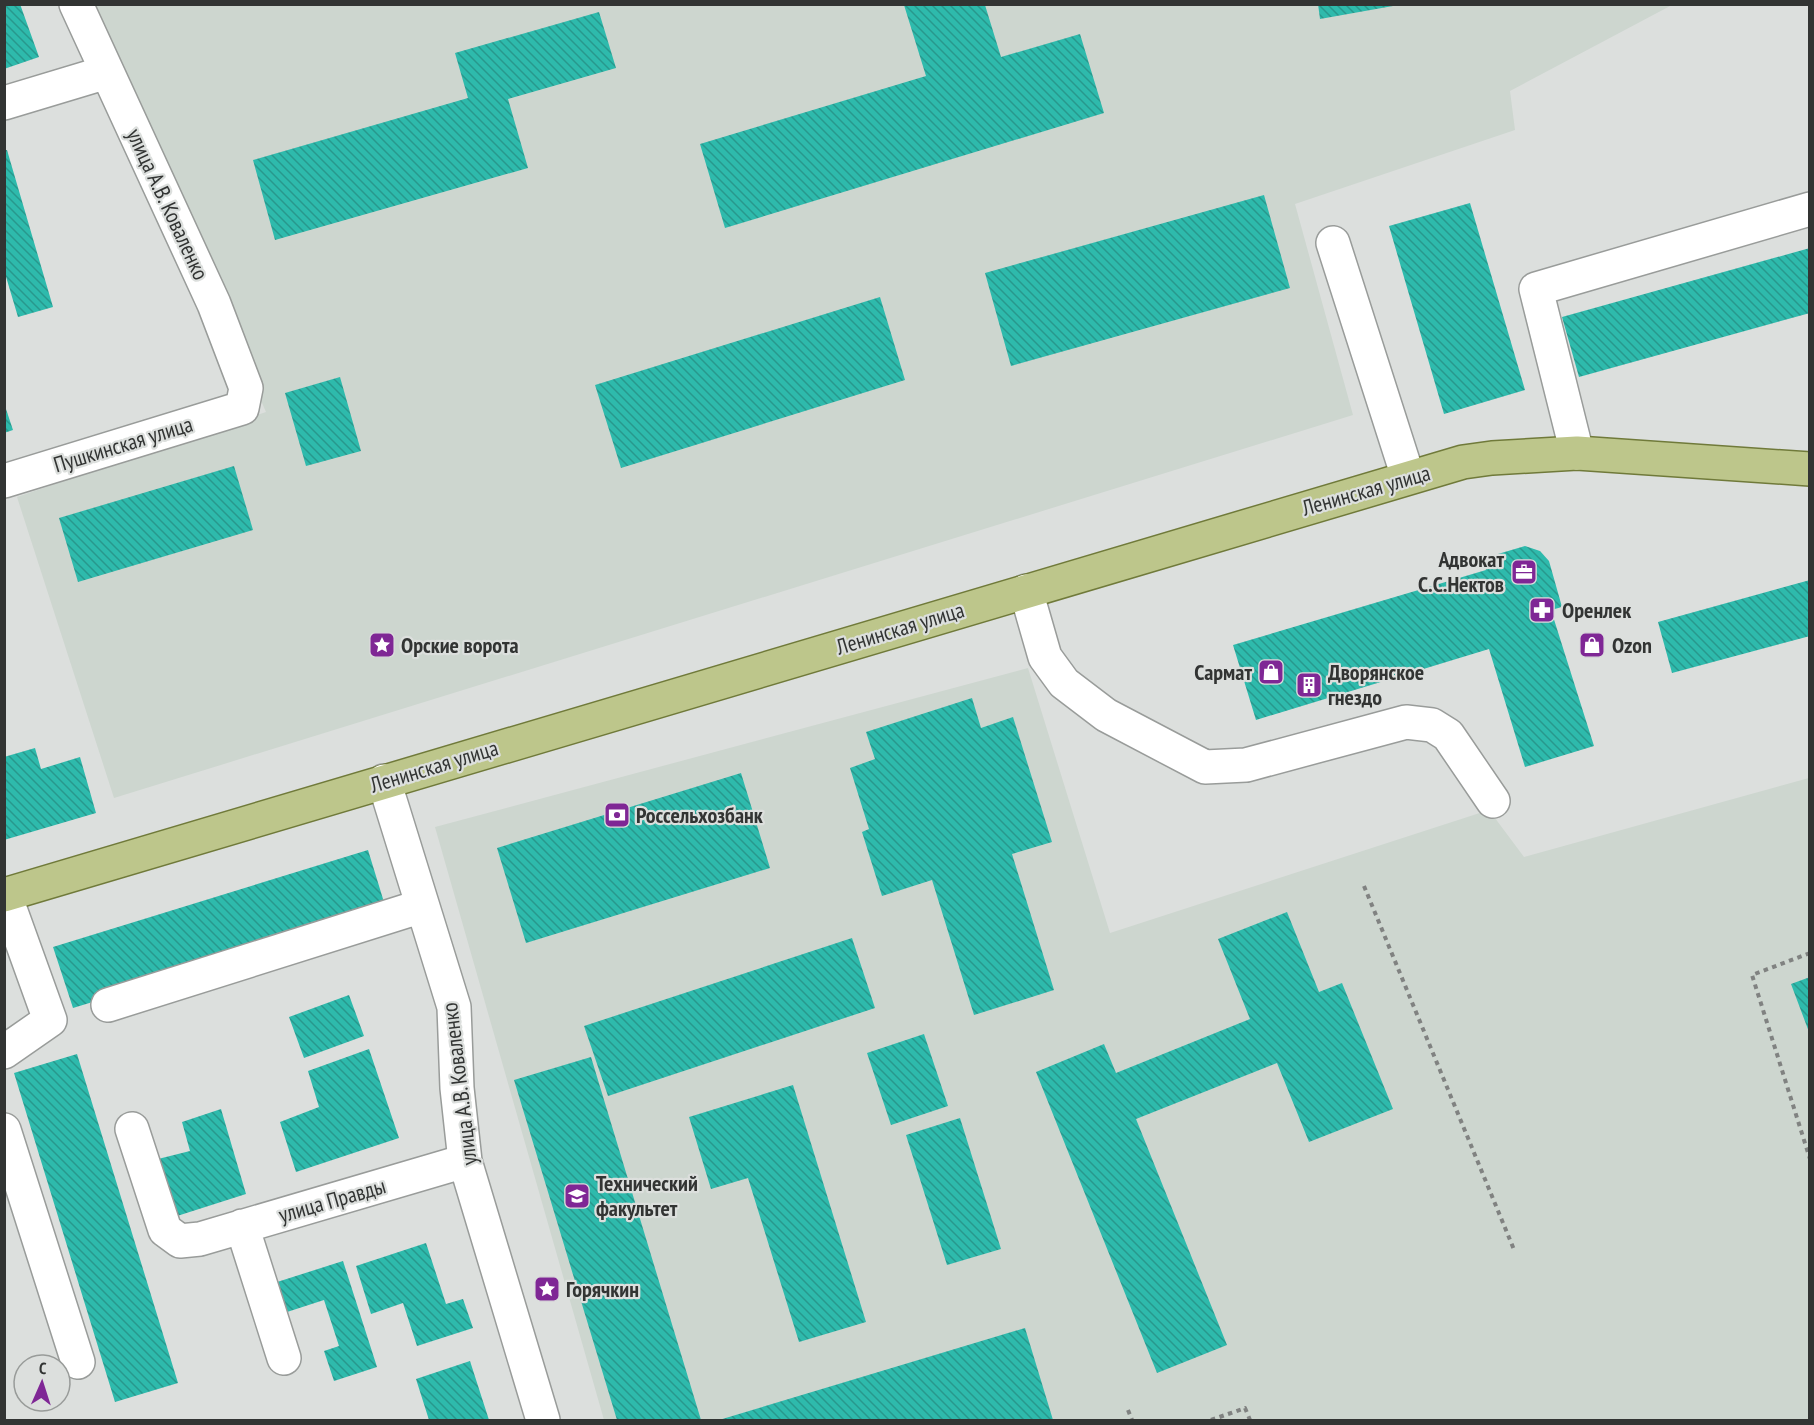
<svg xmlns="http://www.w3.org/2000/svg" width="1814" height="1425" viewBox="0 0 1814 1425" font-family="'PT Sans Narrow',sans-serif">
  <defs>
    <pattern id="building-back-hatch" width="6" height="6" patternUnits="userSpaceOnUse" patternTransform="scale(1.5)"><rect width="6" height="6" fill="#2ebaac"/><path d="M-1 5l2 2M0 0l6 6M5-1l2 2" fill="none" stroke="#28988d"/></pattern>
  </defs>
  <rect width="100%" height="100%" fill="#dcdfdd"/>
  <!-- built -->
  <path fill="#cdd6cf" d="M89,5H1672L1510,91L1515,130L1295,204L1353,415L114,798L17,497L266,412Z
    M1028,668L1110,933L1489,810L1524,857L1809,778V1420H604L435,827Z"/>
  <!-- building -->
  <path fill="url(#building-back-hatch)" d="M4,4H20L39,57L4,69Z
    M1318,4H1393V6L1320,19Z
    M904,5H985L1001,57L1080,34L1104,113L725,228L700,144L926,76Z
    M599,12L616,68L508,99L528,168L275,240L253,160L468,98L455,53Z
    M4,150H7L53,307L18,317L4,270Z
    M1264,195L1290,288L1011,366L985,273Z
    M1470,203L1525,390L1444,414L1389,226Z
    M1810,248V313L1579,377L1562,317Z
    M880,297L905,380L621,468L595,385Z
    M340,377L361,451L306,466L285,393Z
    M4,403L13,430L4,433Z
    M234,466L253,530L78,582L59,518Z
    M1525,546L1540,551L1549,561L1562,607L1551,610L1594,746L1525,767L1489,649L1256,720L1233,645L1486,570L1481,559Z
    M1810,580V636L1672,673L1658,622Z
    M972,698L981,728L1013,717L1052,842L1012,854L1054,990L974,1015L932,880L882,896L862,832L869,829L850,768L875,759L866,732Z
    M35,748L41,769L80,757L96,813L4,840V757Z
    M741,773L770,868L526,943L497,848Z
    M368,850L387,912L73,1008L53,947Z
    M1287,912L1319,992L1342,983L1393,1109L1309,1142L1277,1063L1136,1119L1227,1345L1157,1373L1036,1072L1104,1044L1116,1073L1250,1019L1218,939Z
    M852,938L875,1008L608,1096L584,1026Z
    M1810,977V1032H1809L1791,984Z
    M349,995L364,1036L304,1058L289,1017Z
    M924,1034L948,1106L891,1125L867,1053Z
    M369,1049L399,1138L296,1172L280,1122L319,1107L308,1071Z
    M77,1054L178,1383L115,1402L14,1073Z
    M591,1057L701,1420H617L548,1192L514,1080Z
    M793,1085L866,1322L799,1342L748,1178L711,1189L689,1117Z
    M221,1109L246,1194L174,1217L158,1159L190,1151L182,1122Z
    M960,1118L1001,1249L947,1265L906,1135Z
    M426,1243L446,1304L463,1299L473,1328L417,1346L403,1303L371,1314L356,1266Z
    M343,1261L377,1367L334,1381L324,1351L339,1346L324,1300L284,1313L274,1283Z
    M1025,1328L1053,1420H719Z
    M470,1361L489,1420H429L416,1379Z"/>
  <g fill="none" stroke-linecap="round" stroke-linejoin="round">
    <!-- minor casing -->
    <g stroke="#999c9a" stroke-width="36">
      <path id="minor" d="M4,103L107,72
        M1333,243L1408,477
        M1577,453L1536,289L1810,209
        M4,481L242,408L246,388L214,304L76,4
        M1026,591L1045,657L1064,683L1106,715L1205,767L1246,765L1406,722L1432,725L1448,735L1493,801
        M384,781L454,1007L457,1088L465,1161L543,1420
        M108,1005L422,906
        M4,1052L50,1020L5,895
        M132,1129L165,1230L180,1241L200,1239L465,1161
        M4,1130L78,1362
        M242,1226L284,1358"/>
    </g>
    <!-- major casing -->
    <g stroke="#707a3a" stroke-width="36">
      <path id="major" d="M4,895L1463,462L1492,458L1577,453L1810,469"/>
    </g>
    <!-- path -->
    <path stroke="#808281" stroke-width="4" stroke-dasharray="4.5 4.5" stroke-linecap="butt" d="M1364,886L1515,1252
      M1810,953L1752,975L1810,1159
      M1128,1410L1132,1420
      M1211,1420L1245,1408L1250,1420"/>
    <!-- minor -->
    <use href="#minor" stroke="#fff" stroke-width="33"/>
    <!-- major -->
    <use href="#major" stroke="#bdc68b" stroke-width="33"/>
  </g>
  <!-- icons -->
  <defs>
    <g id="office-square" transform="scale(1.35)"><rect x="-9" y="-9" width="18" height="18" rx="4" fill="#7f2795" stroke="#dcdfdd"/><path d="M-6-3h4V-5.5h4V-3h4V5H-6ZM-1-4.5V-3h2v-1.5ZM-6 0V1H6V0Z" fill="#fff"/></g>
    <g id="pharmacy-square" transform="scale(1.35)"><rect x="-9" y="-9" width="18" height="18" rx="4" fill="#7f2795" stroke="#dcdfdd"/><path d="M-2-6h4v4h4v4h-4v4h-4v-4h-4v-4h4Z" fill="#fff"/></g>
    <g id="sight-square" transform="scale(1.35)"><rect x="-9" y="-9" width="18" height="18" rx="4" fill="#7f2795" stroke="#dcdfdd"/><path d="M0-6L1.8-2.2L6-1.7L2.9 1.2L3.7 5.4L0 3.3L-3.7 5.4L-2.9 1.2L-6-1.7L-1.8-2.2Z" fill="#fff"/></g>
    <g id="shop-square" transform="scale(1.35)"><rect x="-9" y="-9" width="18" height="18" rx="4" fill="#7f2795" stroke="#dcdfdd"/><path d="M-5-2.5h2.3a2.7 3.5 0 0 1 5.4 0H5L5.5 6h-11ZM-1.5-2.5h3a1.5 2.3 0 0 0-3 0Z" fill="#fff"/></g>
    <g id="building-square" transform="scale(1.35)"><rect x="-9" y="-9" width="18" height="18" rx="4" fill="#7f2795" stroke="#dcdfdd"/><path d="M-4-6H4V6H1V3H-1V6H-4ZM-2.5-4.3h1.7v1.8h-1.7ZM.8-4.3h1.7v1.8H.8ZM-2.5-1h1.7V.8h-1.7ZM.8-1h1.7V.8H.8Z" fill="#fff"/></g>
    <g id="bank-square" transform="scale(1.35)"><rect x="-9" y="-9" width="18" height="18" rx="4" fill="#7f2795" stroke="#dcdfdd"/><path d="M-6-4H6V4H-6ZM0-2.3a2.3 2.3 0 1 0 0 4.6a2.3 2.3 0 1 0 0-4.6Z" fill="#fff"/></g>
    <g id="university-square" transform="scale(1.35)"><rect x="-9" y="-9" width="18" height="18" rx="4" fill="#7f2795" stroke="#dcdfdd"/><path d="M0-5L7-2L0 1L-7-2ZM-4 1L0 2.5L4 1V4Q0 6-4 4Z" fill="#fff"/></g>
  </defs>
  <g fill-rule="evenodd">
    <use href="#office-square" x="1524" y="572"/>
    <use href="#pharmacy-square" x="1542" y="610"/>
    <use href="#sight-square" x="382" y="645"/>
    <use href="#shop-square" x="1592" y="645"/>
    <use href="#shop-square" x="1271" y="672"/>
    <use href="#building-square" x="1309" y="685"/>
    <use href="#bank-square" x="617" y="815"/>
    <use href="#university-square" x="577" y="1196"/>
    <use href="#sight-square" x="547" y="1289"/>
  </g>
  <g text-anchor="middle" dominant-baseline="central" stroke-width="4.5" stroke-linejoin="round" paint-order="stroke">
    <!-- street labels -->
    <g font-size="22" fill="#323433" stroke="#dcdfdd">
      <text transform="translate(168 204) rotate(65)">улица А.В. Коваленко</text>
      <text transform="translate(123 444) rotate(-17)">Пушкинская улица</text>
      <text transform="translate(1366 490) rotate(-16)">Ленинская улица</text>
      <text transform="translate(900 628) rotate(-17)">Ленинская улица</text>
      <text transform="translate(434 766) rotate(-17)">Ленинская улица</text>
      <text transform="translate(459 1084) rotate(-97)">улица А.В. Коваленко</text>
      <text transform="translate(332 1200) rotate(-16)">улица Правды</text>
    </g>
    <!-- poi labels -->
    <g font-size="22" font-weight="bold" fill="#323433" stroke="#dcdfdd" text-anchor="start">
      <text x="1504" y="559" text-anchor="end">Адвокат<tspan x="1504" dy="25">С.С.Нектов</tspan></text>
      <text x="1562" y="610">Оренлек</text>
      <text x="401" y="645">Орские ворота</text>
      <text x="1612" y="645">Ozon</text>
      <text x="1252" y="672" text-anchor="end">Сармат</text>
      <text x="1328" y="672">Дворянское<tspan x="1328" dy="25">гнездо</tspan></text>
      <text x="636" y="815">Россельхозбанк</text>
      <text x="596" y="1183">Технический<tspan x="596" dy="25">факультет</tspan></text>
      <text x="566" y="1289">Горячкин</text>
    </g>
  </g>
  <!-- border -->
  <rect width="1814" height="1425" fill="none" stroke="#323433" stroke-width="12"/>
  <!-- north arrow -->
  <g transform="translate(42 1383) rotate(3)"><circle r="28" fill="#dcdfdd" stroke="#989b99" stroke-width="1.5"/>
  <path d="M0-4.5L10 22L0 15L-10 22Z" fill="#7f2795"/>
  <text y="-9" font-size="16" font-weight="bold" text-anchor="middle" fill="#323433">С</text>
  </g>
</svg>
